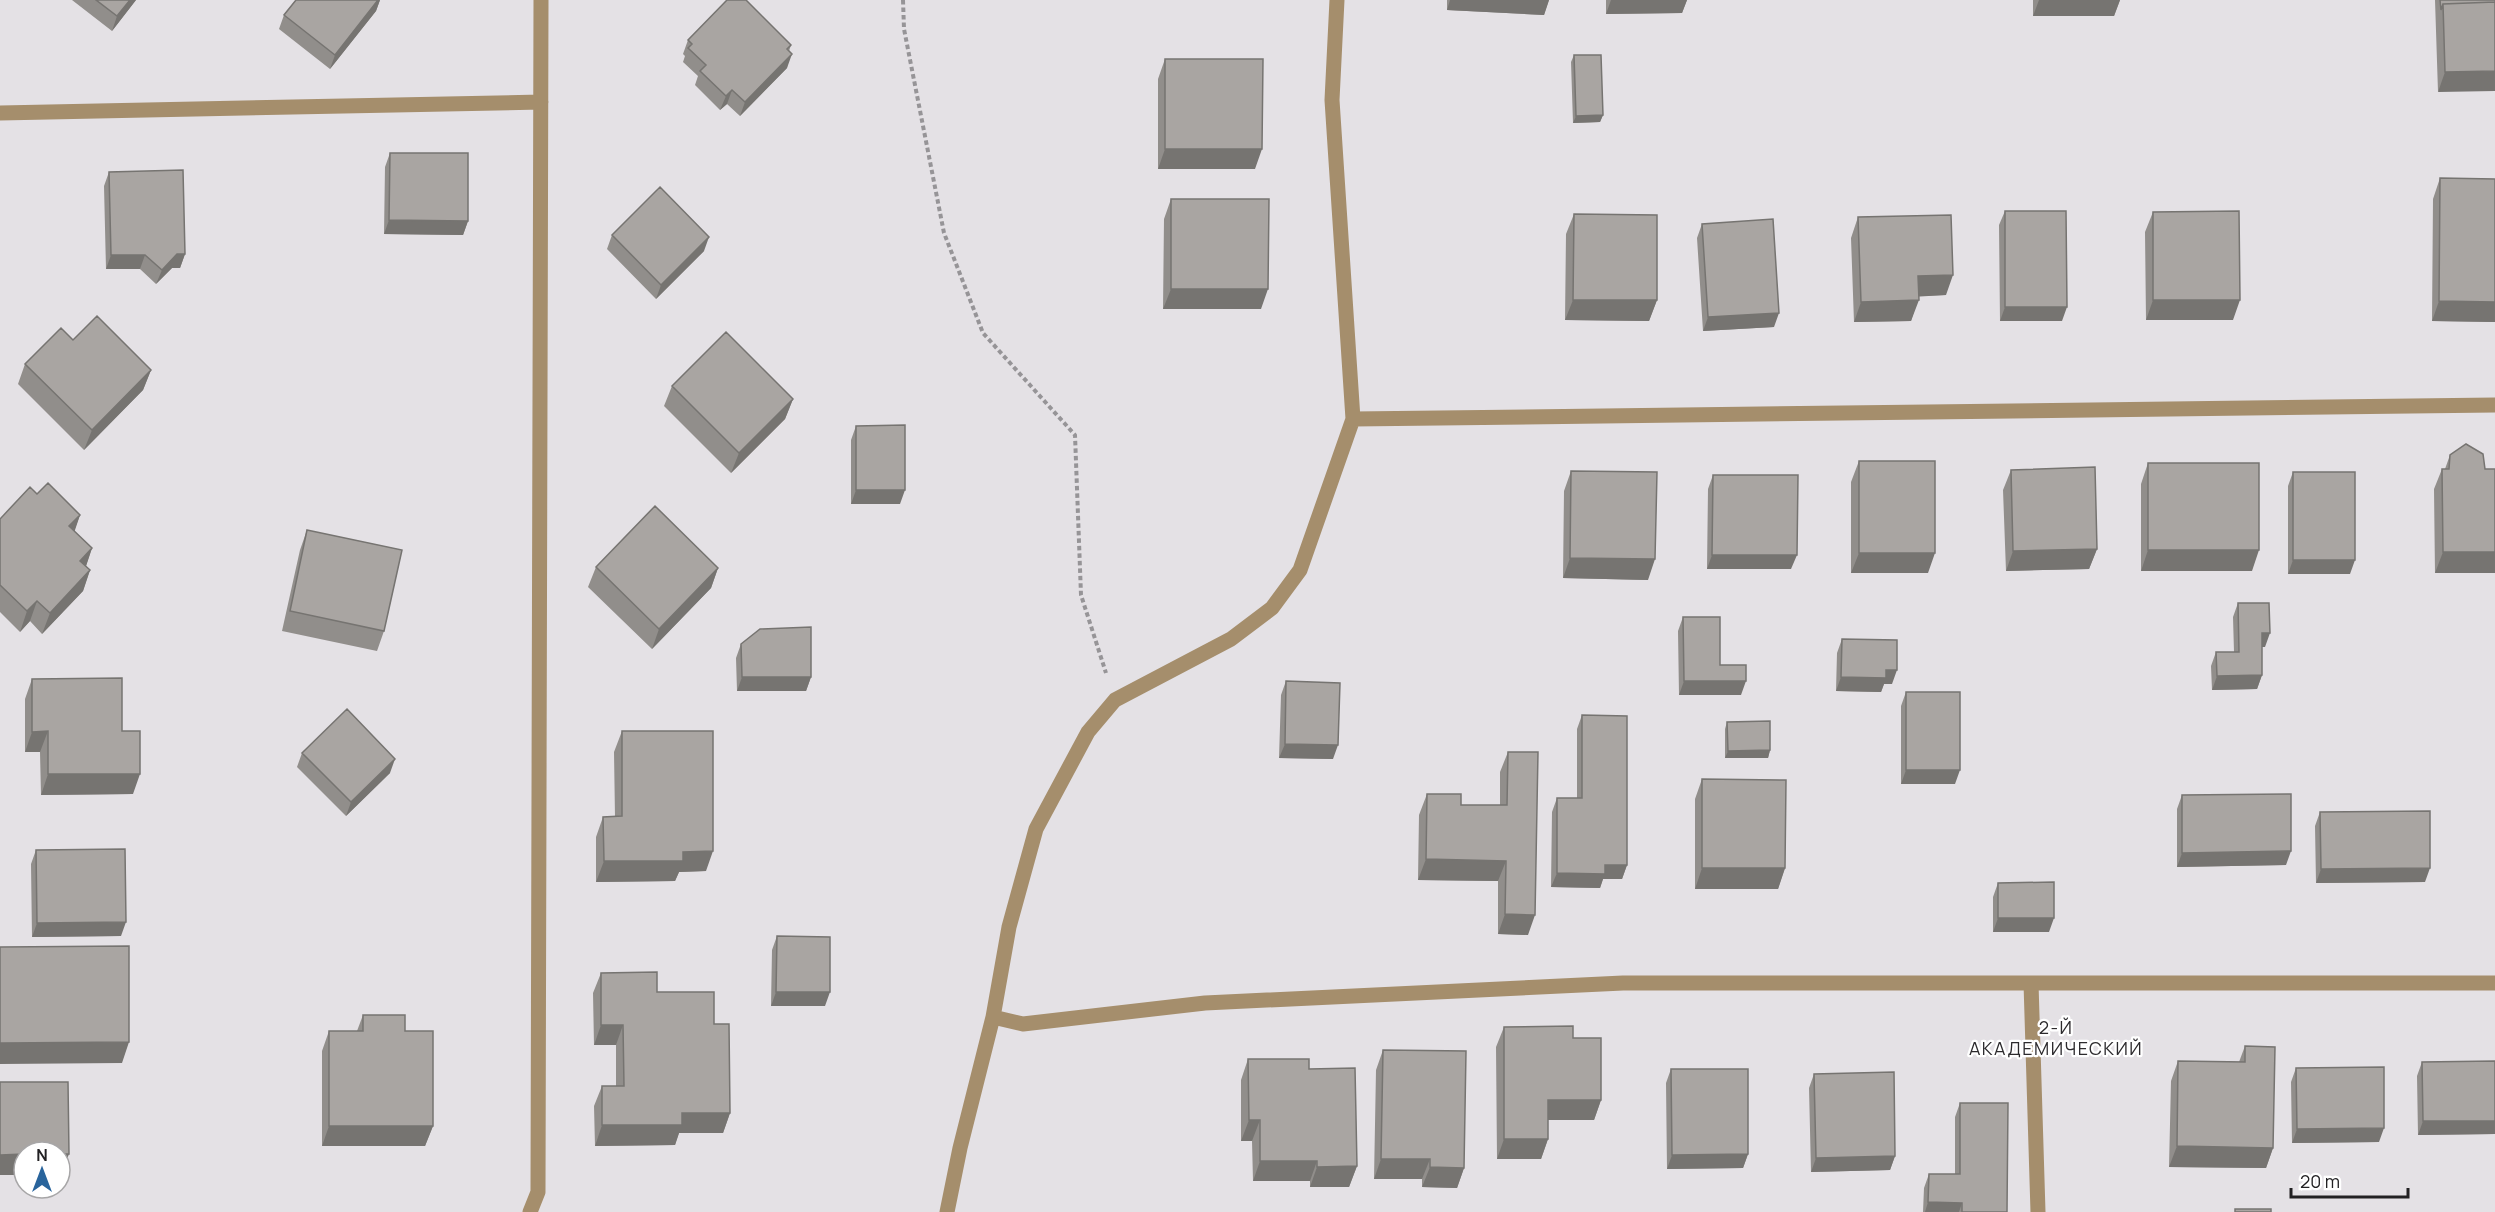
<svg xmlns="http://www.w3.org/2000/svg" width="2495" height="1212" viewBox="0 0 2495 1212" font-family="Manrope,sans-serif">
  <rect width="100%" height="100%" fill="#e4e1e5"/>
  <g fill="none" stroke-linecap="round" stroke-linejoin="round">
    <!-- path -->
    <path stroke="#969497" stroke-width="4" stroke-dasharray="4.5 3" stroke-linecap="butt" d="M903,0L904,29L944,233L983,333L1075,435L1081,595L1106,673"/>
    <!-- street -->
    <path stroke="#a58e6c" stroke-width="15" d="M0,113L541,102
      M1353,419L2495,405
      M2031,983L2038,1212
      M993,1017L1023,1024L1205,1003L1623,983H2495
      M530,1212L538,1192L541,0
      M947,1212L960,1148L993,1017L1009,927L1036,829L1088,732L1115,700L1231,639L1272,608L1300,570L1353,419L1332,100L1337,0"/>
  </g>
  <!-- wall -->
  <path fill="#918e8b" d="M72,0H136L112,31Z
    M296,0H380L376,11L330,69L279,29L284,15Z
    M1447,0H1549L1544,15L1447,10Z
    M1606,0H1687L1682,13L1606,14Z
    M2033,0H2120L2114,16H2033Z
    M2435,0H2495L2438,92Z
    M688,40L791,45L789,51L787,68L740,116L727,104L720,110L695,85L698,76L683,62L685,56L683,54Z
    M1574,55L1603,115L1600,122L1573,123L1571,62Z
    M1165,59L1255,169H1158V79Z
    M390,153L468,221L463,235L384,234L385,167Z
    M109,172L185,254L180,268H172L156,284L140,269H106L104,186Z
    M2440,178L2495,179V322L2432,321L2433,199Z
    M1171,199L1261,309H1163L1164,219Z
    M2005,211L2062,321H2000L1999,225Z
    M2153,212L2233,320H2146L2145,232Z
    M1574,214L1657,300L1649,321L1565,320L1566,234Z
    M1858,217L1946,295L1919,296L1911,321L1854,322L1851,238Z
    M1702,224L1774,327L1703,331L1697,238Z
    M612,235L704,251L656,299L607,249Z
    M73,340L151,370L143,390L84,450L18,384L25,364Z
    M672,386L793,399L785,419L731,473L664,406Z
    M856,426L900,504H851V440Z
    M2450,455L2485,469L2495,573H2435L2434,489L2442,469H2445Z
    M1859,461L1928,573H1851V482Z
    M2148,463L2252,571H2141V484Z
    M2011,470L2097,549L2089,569L2006,571L2003,490Z
    M1571,471L1648,580L1563,578L1564,491Z
    M2293,472L2350,574H2288V486Z
    M1713,475L1791,569H1707L1708,489Z
    M37,494L80,515L74,531L92,548L86,566L90,570L83,591L42,634L30,621L20,632L0,612V519Z
    M307,530L384,631L377,651L282,631L300,550Z
    M596,567L718,568L711,588L652,649L588,587Z
    M2238,603L2265,647H2262V675L2257,689L2212,690L2211,666L2216,652H2234L2233,617Z
    M1683,617L1720,665L1741,695H1679L1678,631Z
    M1842,639L1892,684H1884L1881,692L1836,691L1837,653Z
    M741,644L811,677L806,691H737L736,658Z
    M32,679L122,731L133,794L41,795L40,752H25V699Z
    M1286,681L1333,759L1279,758L1281,695Z
    M1906,692L1955,784H1901V706Z
    M1582,715L1627,865L1622,879H1603L1600,888L1551,887L1552,812L1557,798H1577V729Z
    M1727,722L1770,750L1768,758H1725V729Z
    M622,731L706,871L679,872L675,881L596,882V837L603,817H615L614,752Z
    M1508,752L1528,935L1498,934V881L1418,880L1419,815L1427,794L1461,805H1500V772Z
    M302,753L390,773L346,816L297,767Z
    M1702,779L1785,868L1778,889H1695V799Z
    M2182,795L2286,865L2177,867V809Z
    M2320,812L2425,882L2316,883L2315,826Z
    M36,850L121,936L32,937L31,864Z
    M1998,883L2049,932H1993V897Z
    M777,936L825,1006H771L772,950Z
    M601,973L657,992L714,1024L730,1113L723,1133H679L675,1145L595,1146L594,1106L602,1086H616V1045H594L593,993Z
    M363,1015L405,1031L433,1126L425,1146H322V1051L329,1031H357Z
    M1504,1027L1573,1038L1601,1100L1594,1120H1548V1139L1541,1159H1497L1496,1047Z
    M2245,1046L2273,1148L2266,1168L2169,1167L2171,1081L2178,1061L2239,1062Z
    M1383,1050L1464,1168L1457,1188L1422,1187V1179H1374L1376,1070Z
    M1248,1059L1309,1069L1357,1166L1349,1187H1310V1181H1253L1252,1141H1241V1080Z
    M2495,1061V1134L2418,1135L2417,1076L2422,1062Z
    M2296,1068L2379,1142L2292,1143L2291,1082Z
    M1671,1069L1748,1154L1743,1168L1667,1169L1666,1083Z
    M1814,1074L1895,1156L1890,1170L1811,1172L1809,1088Z
    M1960,1103L2007,1212H1923L1924,1188L1929,1174H1955V1117Z"/>
  <!-- shaded-wall -->
  <path fill="#767471" d="M130,0H136L112,31L117,16Z
    M378,0H380L376,11L330,69L335,55Z
    M1450,0H1549L1544,15L1447,10Z
    M1611,0H1687L1682,13L1606,14Z
    M2039,0H2120L2114,16H2033Z
    M792,54L787,68L740,116L745,102Z
    M2495,71V91L2438,92L2445,72Z
    M732,90L727,104L720,110L726,96Z
    M1603,115L1600,122L1573,123L1576,116Z
    M1165,149H1262L1255,169H1158Z
    M389,220L468,221L463,235L384,234Z
    M709,237L704,251L656,299L661,285Z
    M177,254H185L180,268H172L156,284L162,270Z
    M111,255H145L140,269H106Z
    M1953,275L1946,295L1911,297L1918,276Z
    M1171,289H1268L1261,309H1163Z
    M1573,300H1657L1649,321L1565,320Z
    M1919,300L1911,321L1854,322L1861,302Z
    M2153,300H2240L2233,320H2146Z
    M2439,301L2495,302V322L2432,321Z
    M2005,307H2067L2062,321H2000Z
    M1779,313L1774,327L1703,331L1708,317Z
    M151,370L143,390L84,450L92,430Z
    M793,399L785,419L731,473L739,453Z
    M856,490H905L900,504H851Z
    M80,515L73,536L69,526Z
    M92,548L85,569L80,561Z
    M2097,549L2089,569L2006,571L2013,551Z
    M2148,550H2259L2252,571H2141Z
    M2443,552H2495V573H2435Z
    M1859,553H1935L1928,573H1851Z
    M1712,555H1797L1791,569H1707Z
    M1570,558L1655,559L1648,580L1563,578Z
    M2293,560H2355L2350,574H2288Z
    M718,568L711,588L652,649L659,629Z
    M90,570L83,591L42,634L50,613Z
    M37,601L30,621L20,632L27,611Z
    M2262,633H2270L2265,647H2257Z
    M1886,670H1897L1892,684H1884L1881,692L1836,691L1841,677Z
    M2262,675L2257,689L2212,690L2217,676Z
    M742,677H811L806,691H737Z
    M1684,681H1746L1741,695H1679Z
    M48,731L40,752H25L32,732Z
    M1285,744L1338,745L1333,759L1279,758Z
    M1770,750L1768,758H1725L1728,751Z
    M395,759L390,773L346,816L351,802Z
    M1906,770H1960L1955,784H1901Z
    M48,774H140L133,794L41,795Z
    M713,851L706,871L679,872L675,881L596,882L604,861L683,852Z
    M2291,851L2286,865L2177,867L2182,853Z
    M1426,859L1506,861L1498,881L1418,880Z
    M1605,865H1627L1622,879H1603L1600,888L1551,887L1557,873Z
    M1702,868H1785L1778,889H1695Z
    M2430,868L2425,882L2316,883L2321,869Z
    M1505,914L1535,915L1528,935L1498,934Z
    M1998,918H2054L2049,932H1993Z
    M126,922L121,936L32,937L37,923Z
    M776,992H830L825,1006H771Z
    M601,1025H623L616,1045H594Z
    M129,1042L122,1063L0,1064V1043Z
    M1548,1100H1601L1594,1120H1541Z
    M682,1113H730L723,1133H679L675,1145L595,1146L602,1125Z
    M1249,1120H1260L1252,1141H1241Z
    M2423,1121H2495V1134L2418,1135Z
    M329,1126H433L425,1146H322Z
    M2384,1128L2379,1142L2292,1143L2297,1129Z
    M1504,1139H1548L1541,1159H1497Z
    M2177,1146L2273,1148L2266,1168L2169,1167Z
    M24,1154V1175H0V1155Z
    M60,1154H69L61,1174H60Z
    M1748,1154L1743,1168L1667,1169L1672,1155Z
    M1895,1156L1890,1170L1811,1172L1816,1158Z
    M1381,1159H1430L1422,1179H1374Z
    M1260,1161H1317L1310,1181H1253Z
    M1357,1166L1349,1187H1310L1317,1167Z
    M1430,1167L1464,1168L1457,1188L1422,1187Z
    M1928,1202L1962,1203L1959,1212H1925Z"/>
  <!-- building -->
  <path fill="#a9a5a2" stroke="#767471" stroke-width="1.5" d="M96,0H130L117,16Z
    M296,0H378L335,55L284,15Z
    M727,0H746L791,45L787,49L792,54L745,102L732,90L726,96L700,71L706,65L688,48L692,44L688,40Z
    M2440,0H2495V2L2443,4L2441,10Z
    M2495,2V71L2445,72L2443,4Z
    M1574,55H1601L1603,115L1576,116Z
    M1165,59H1263L1262,149H1165Z
    M390,153H468V221L389,220Z
    M183,170L185,254H177L162,270L145,255H111L109,172Z
    M2440,178L2495,179V302L2439,301Z
    M660,187L709,237L661,285L612,235Z
    M1171,199H1269L1268,289H1171Z
    M2005,211H2066L2067,307H2005Z
    M2239,211L2240,300H2153V212Z
    M1574,214L1657,215V300H1573Z
    M1951,215L1953,275L1918,276L1919,300L1861,302L1858,217Z
    M1773,219L1779,313L1708,317L1702,224Z
    M97,316L151,370L92,430L25,364L61,328L73,340Z
    M726,332L793,399L739,453L672,386Z
    M905,425V490H856V426Z
    M2466,444L2483,454L2485,469H2495V552H2443L2442,469H2449L2450,455Z
    M1859,461H1935V553H1859Z
    M2148,463H2259V550H2148Z
    M2095,467L2097,549L2013,551L2011,470Z
    M1571,471L1657,472L1655,559L1570,558Z
    M2293,472H2355V560H2293Z
    M1713,475H1798L1797,555H1712Z
    M48,483L80,515L69,526L92,548L80,561L90,570L50,613L37,601L27,611L0,585V519L30,487L37,494Z
    M655,506L718,568L659,629L596,567Z
    M307,530L402,550L384,631L290,611Z
    M2238,603H2269L2270,633H2262V675L2217,676L2216,652H2239Z
    M1683,617H1720V665H1746V681H1684Z
    M811,627V677H742L741,644L760,629Z
    M1842,639L1897,640V670H1886V678L1841,677Z
    M122,678V731H140V774H48V731L32,732V679Z
    M1286,681L1340,683L1338,745L1285,744Z
    M1906,692H1960V770H1906Z
    M347,709L395,759L351,802L302,753Z
    M1582,715L1627,716V865H1605V874L1557,873V798H1582Z
    M1770,721V750L1728,751L1727,722Z
    M622,731H713V851L683,852V861H604L603,817L622,816Z
    M1508,752H1538L1535,915L1505,914L1506,861L1426,859L1427,794H1461V805H1507Z
    M1702,779L1786,780L1785,868H1702Z
    M2291,794V851L2182,853V795Z
    M2430,811V868L2321,869L2320,812Z
    M125,849L126,922L37,923L36,850Z
    M2054,882V918H1998V883Z
    M777,936L830,937V992H776Z
    M129,946V1042L0,1043V947Z
    M657,972V992H714V1024H729L730,1113H682V1125H602V1086H624L623,1025H601V973Z
    M363,1015H405V1031H433V1126H329V1031H363Z
    M1573,1026V1038H1601V1100H1548V1139H1504V1027Z
    M2245,1046L2275,1047L2273,1148L2177,1146L2178,1061L2245,1062Z
    M1383,1050L1466,1051L1464,1168L1430,1167V1159H1381Z
    M1248,1059H1309V1069L1355,1068L1357,1166L1317,1167V1161H1260V1120H1249Z
    M2495,1061V1121H2423L2422,1062Z
    M2384,1067V1128L2297,1129L2296,1068Z
    M1671,1069H1748V1154L1672,1155Z
    M1894,1072L1895,1156L1816,1158L1814,1074Z
    M0,1082H68L69,1154H60V1152H24V1154L0,1155Z
    M1960,1103H2008L2007,1212H1962V1203L1928,1202L1929,1174H1960Z
    M2235,1209H2271V1212H2235Z"/>
  <g text-anchor="middle" dominant-baseline="central" stroke-width="4.5" stroke-linejoin="round" paint-order="stroke">
    <!-- neighbourhood labels -->
    <g font-size="18" letter-spacing="1.5" fill="#2c2a2d" stroke="#fff">
      <text x="2056" y="1027">2-Й<tspan x="2056" dy="21">АКАДЕМИЧЕСКИЙ</tspan></text>
    </g>
  </g>
  <!-- north arrow -->
  <g transform="translate(42 1170)"><circle r="28" fill="#ffffff" stroke="#a7a6a7" stroke-width="1.5"/>
  <path d="M0-4.5L10 22L0 15L-10 22Z" fill="#29649c"/>
  <text y="-9" font-size="16" font-weight="bold" text-anchor="middle" fill="#222123">N</text>
  </g>
  <!-- scale -->
  <path d="M2291 1188v9h117v-9" fill="none" stroke="#222123" stroke-width="3"/>
  <text x="2300" y="1188" font-size="18" fill="#222123" stroke="#ffffff" stroke-width="4.5" paint-order="stroke">20 m</text>
</svg>
